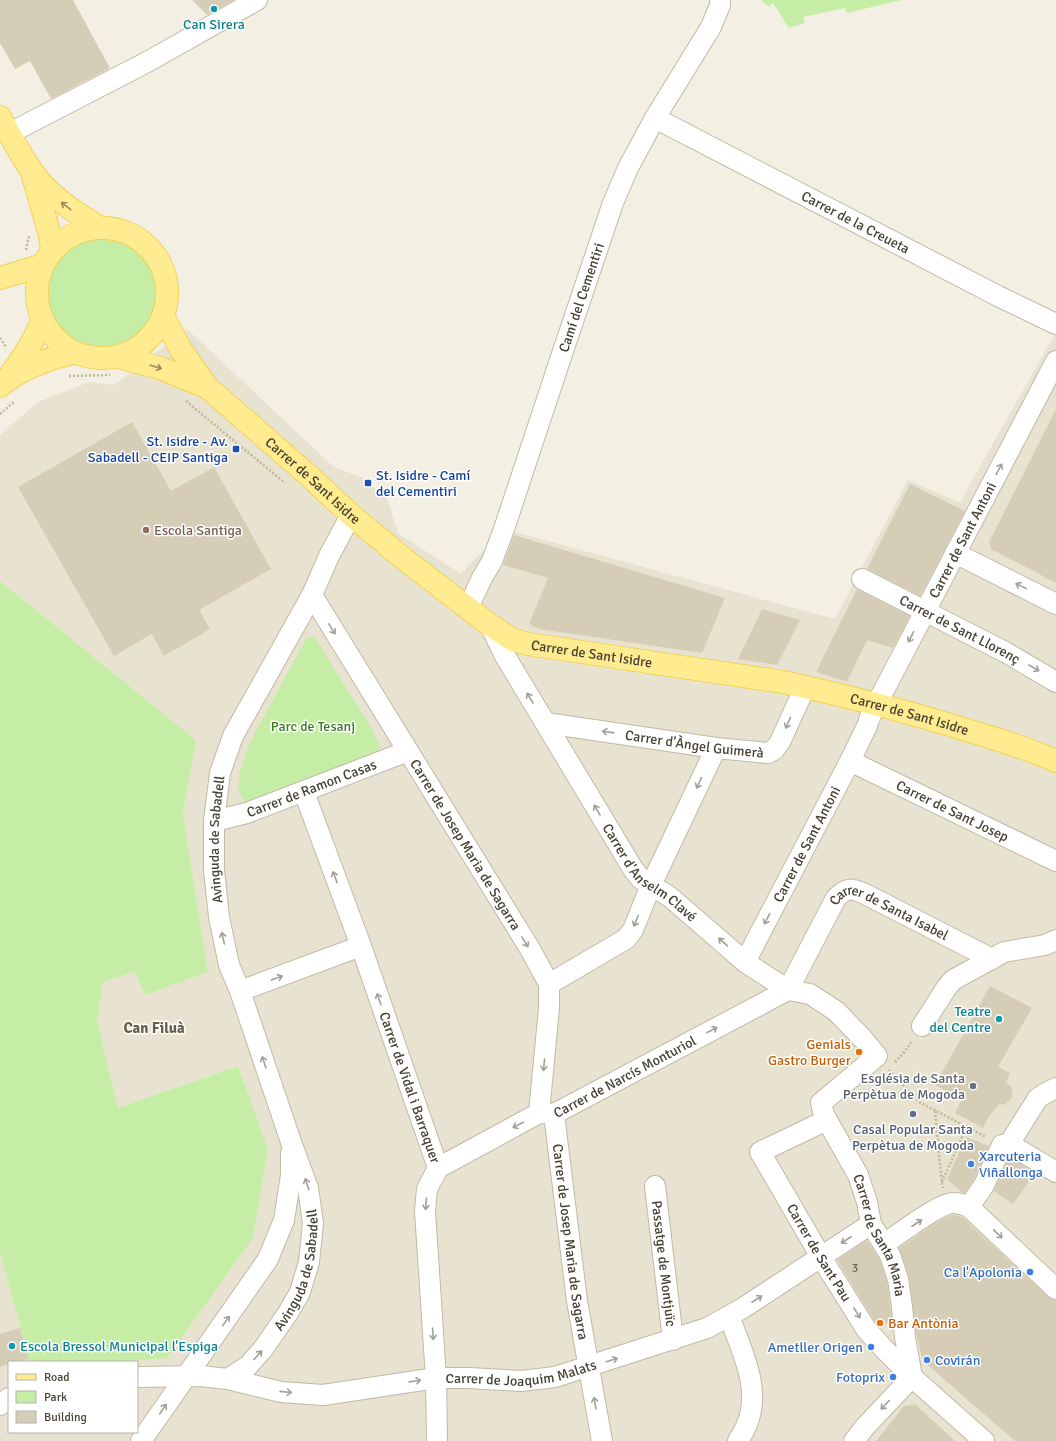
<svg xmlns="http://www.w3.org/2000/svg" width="1056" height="1441" viewBox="0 0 1056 1441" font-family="Signika,sans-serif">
  <rect width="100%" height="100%" fill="#f3f0e3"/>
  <!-- residential -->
  <path fill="#e8e3d0" d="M187,329L334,467L361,477L387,498L398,533L461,574L487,546L493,526L835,619L908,480L961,503L969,486L1056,332V1441H0V1253L30,1362H9V1432H137V1362H118L167,1357L253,1238L268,1149L238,1066L118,1108L97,1020L103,982L136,972L145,995L208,972L183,814L196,740L0,581V435L38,402L89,382L114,385Z"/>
  <!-- green -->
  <path fill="#c6eda6" d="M761,0H901L847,13L845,8L803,17L805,23L789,28L773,3L769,7Z
    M37 293a65 65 0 1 1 130 0a65 65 0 1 1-130 0Z
    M0,581L196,740L183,814L208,972L145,995L135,972L103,982L97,1020L118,1108L238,1066L268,1149L253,1238L167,1358L118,1362H30L0,1253Z
    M307,637L315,638L370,726L380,747L375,755L245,803L238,790L240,771L249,744Z"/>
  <!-- building -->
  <path fill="#d6cdb7" d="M0,0H73L110,68L51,99L30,61L15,69L0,43Z
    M192,0H234L207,15Z
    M1056,409V583L991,549L989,542Z
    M132,422L171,491L214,467L271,569L199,610L210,629L164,656L152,634L114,656L18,487Z
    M910,484L965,511L920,596L867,569Z
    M514,535L725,598L702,653L539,629L529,624L548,578L503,565Z
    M857,589L910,616L893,648L867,640L847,682L816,672Z
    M762,609L800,620L777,665L738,659Z
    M990,986L1032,1008L998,1067L1010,1073L1006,1082L1012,1088V1097L1006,1104L998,1105L988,1118L983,1128L955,1113L962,1099L935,1085Z
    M966,1137L989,1146L974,1179L965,1193L961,1192L947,1179Z
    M1009,1157L1035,1173L1013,1204L994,1191Z
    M951,1215H955L962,1217L1048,1297L1056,1300V1441H1015L923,1361L916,1333L909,1277L899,1248L935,1223Z
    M867,1240L880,1260L887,1282L892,1320L880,1327L875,1322L837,1260Z
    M20,1328L29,1359L17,1362H9V1364L0,1367V1334Z
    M916,1405L955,1441H876L904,1406Z"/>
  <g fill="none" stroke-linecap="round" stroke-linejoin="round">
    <!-- minor casing -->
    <g stroke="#c0b9a4" stroke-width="22">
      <g id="minor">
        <path id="s1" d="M655,118L998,296L1056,324"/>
        <path d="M10,133L149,61L257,0"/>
        <path d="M955,553L1056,604"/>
        <path id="s2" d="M862,579L1007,653L1056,682"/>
        <path id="s3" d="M312,595L530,949L549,984V1008L539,1113"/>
        <path id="s4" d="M468,608L482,578L492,561L504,529L562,354L613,203L628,168L655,118L711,27L720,5V0"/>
        <path id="s5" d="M490,625L505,656L633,869L641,879L670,897L745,962L788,990L810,994L836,1011L863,1039L877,1056L821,1103L824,1115L858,1175L867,1202L871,1224L890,1255L898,1279L902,1307L905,1337L912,1377"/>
        <path id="s6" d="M869,720L875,704L883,692L1056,361"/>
        <path id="s7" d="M546,723L716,748L768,753L774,750L780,742L805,687"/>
        <path id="s8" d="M850,761L1056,861"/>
        <path id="s9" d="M304,792L361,946L438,1168L427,1189L425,1211L436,1378L437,1441"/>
        <path id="s10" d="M214,821L247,813L408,751"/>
        <path id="s11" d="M745,962L850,761L867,726"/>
        <path d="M549,984L626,939L633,930L651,885L716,748"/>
        <path id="s12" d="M788,990L836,898C847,887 851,888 865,894L992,959"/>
        <path d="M240,991L361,946"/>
        <path d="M922,1026L947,987L953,980L1004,952L1045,945L1056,940"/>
        <path id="s13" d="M554,1114L577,1301L602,1441"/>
        <path id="s14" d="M827,1120L760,1152L821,1257L866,1329L884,1349L912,1377L984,1441"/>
        <path d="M1009,1144L1056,1172"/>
        <path id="s15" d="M438,1168L539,1113L554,1114L788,990"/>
        <path id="s16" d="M655,1186L673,1340"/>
        <path d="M969,1207L984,1185L1002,1145L1009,1144L1038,1098L1046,1093L1056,1088"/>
        <path d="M884,1244C898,1235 940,1202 954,1203C960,1203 965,1205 969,1207L1056,1289"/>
        <path d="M729,1316C741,1349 762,1389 747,1424C745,1430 741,1436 738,1441"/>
        <path id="s17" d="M137,1377L200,1376L228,1379L281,1392L323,1395L436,1378H469L521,1381L555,1377L707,1328L743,1308L871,1224"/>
        <path id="s18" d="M228,1379L248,1366L263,1349L288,1313L300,1292L309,1262L313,1223L308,1188L291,1142L240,991L229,965L219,917L214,870V821L220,773L233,736L312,595L329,556L351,515"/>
        <path d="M0,1405L9,1398"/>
        <path d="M141,1441L268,1259L284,1220L291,1175V1153"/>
        <path d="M854,1441L864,1428L912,1377"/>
      </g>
    </g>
    <!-- major casing -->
    <g stroke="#f0d154" stroke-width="24">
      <g id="major">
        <path d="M0,117C10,134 19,153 31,170C48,195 73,211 99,227"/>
        <path d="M33,176L50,235L52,250"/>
        <circle cx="102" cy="293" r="65"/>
        <path d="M0,278L43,265"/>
        <path id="s19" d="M163,316L181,350L207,387L308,475L351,515L404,559L490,625L513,640L528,644L783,682C842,695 902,710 960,728C993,738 1025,747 1056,761"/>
        <path d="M118,357L160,368L207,387"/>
        <path d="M10,375C24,358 34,340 43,320"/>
        <path d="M0,386C20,369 47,359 72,353"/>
      </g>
    </g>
    <!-- path -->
    <path stroke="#c3b794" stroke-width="2.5" stroke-dasharray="2 2" stroke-linecap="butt" d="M26,250L29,236
      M0,338L6,347
      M69,376L110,375
      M186,401L285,483
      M0,414L15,401
      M895,1062L903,1054L912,1041
      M889,1070L919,1102L986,1137
      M935,1111L942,1184L943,1188
      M942,1182L966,1128"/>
    <!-- minor -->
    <use href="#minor" stroke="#fff" stroke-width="20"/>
    <!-- major -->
    <use href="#major" stroke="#ffeb90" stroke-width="22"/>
  </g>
  <!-- one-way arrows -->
  <defs><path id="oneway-shaft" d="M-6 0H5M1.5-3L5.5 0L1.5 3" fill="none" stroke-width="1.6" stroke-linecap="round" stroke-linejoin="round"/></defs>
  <g stroke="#998d5c">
    <use href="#oneway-shaft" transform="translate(66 206) rotate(-142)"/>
    <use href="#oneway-shaft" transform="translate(156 367) rotate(16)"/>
  </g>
  <g stroke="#a2a098">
    <use href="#oneway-shaft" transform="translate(999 469) rotate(-62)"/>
    <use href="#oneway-shaft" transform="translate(1021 586) rotate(-154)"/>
    <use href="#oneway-shaft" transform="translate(332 629) rotate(58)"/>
    <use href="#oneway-shaft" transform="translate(911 637) rotate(117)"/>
    <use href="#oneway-shaft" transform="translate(1034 668) rotate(30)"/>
    <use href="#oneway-shaft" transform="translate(530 698) rotate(-121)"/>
    <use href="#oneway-shaft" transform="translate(788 723) rotate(114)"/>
    <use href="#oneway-shaft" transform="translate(608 732) rotate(-172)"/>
    <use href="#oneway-shaft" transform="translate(699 783) rotate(115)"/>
    <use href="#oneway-shaft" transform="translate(597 810) rotate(-121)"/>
    <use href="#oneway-shaft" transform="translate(335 877) rotate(-110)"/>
    <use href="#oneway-shaft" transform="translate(767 919) rotate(117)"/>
    <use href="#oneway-shaft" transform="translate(636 921) rotate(112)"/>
    <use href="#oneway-shaft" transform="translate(223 938) rotate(-103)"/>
    <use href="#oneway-shaft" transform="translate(525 942) rotate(58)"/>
    <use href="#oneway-shaft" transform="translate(723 942) rotate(-139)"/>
    <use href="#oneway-shaft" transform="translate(277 978) rotate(-20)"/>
    <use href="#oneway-shaft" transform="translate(379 999) rotate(-109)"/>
    <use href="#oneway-shaft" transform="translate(712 1030) rotate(-28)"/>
    <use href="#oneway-shaft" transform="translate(264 1062) rotate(-109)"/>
    <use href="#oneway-shaft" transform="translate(544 1065) rotate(95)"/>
    <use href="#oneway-shaft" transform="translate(518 1125) rotate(152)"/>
    <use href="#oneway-shaft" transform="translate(307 1184) rotate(-108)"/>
    <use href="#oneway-shaft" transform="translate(426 1204) rotate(94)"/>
    <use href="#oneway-shaft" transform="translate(917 1223) rotate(-33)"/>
    <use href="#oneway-shaft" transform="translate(998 1234) rotate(44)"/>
    <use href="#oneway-shaft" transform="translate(846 1240) rotate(147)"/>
    <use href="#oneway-shaft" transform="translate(757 1299) rotate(-33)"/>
    <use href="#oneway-shaft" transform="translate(857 1313) rotate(58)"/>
    <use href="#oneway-shaft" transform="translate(226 1321) rotate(-55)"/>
    <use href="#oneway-shaft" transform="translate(433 1334) rotate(86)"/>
    <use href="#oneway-shaft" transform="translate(258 1355) rotate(-48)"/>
    <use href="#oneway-shaft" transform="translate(612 1360) rotate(-17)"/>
    <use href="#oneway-shaft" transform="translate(415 1381) rotate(-8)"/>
    <use href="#oneway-shaft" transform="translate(286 1392) rotate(6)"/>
    <use href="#oneway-shaft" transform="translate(595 1403) rotate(-100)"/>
    <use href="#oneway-shaft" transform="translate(885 1405) rotate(133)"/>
    <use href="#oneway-shaft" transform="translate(163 1409) rotate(-56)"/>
  </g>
  <!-- markers -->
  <g fill="#0f9aa8" stroke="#fff" stroke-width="1.5">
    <circle cx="214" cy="9" r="4"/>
    <circle cx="999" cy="1019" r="4"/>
    <circle cx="12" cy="1346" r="4"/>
  </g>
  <g fill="#1a4fb4" stroke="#fff" stroke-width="1.5">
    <rect x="232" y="445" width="8" height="8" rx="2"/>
    <rect x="364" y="479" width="8" height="8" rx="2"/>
  </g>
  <circle fill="#8d6e63" stroke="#fff" stroke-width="1.5" cx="146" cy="530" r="4"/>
  <g fill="#e8710a" stroke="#fff" stroke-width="1.5">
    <circle cx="859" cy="1052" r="4"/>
    <circle cx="880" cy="1323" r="4"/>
  </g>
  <circle fill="#6b7280" stroke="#fff" stroke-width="1.5" cx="973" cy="1086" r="4"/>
  <circle fill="#5c6f8a" stroke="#fff" stroke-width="1.5" cx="913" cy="1114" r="4"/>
  <g fill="#3f7fe0" stroke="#fff" stroke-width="1.5">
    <circle cx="971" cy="1164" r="4"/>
    <circle cx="1030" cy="1272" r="4"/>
    <circle cx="871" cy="1347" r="4"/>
    <circle cx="927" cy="1360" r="4"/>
    <circle cx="893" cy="1377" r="4"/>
  </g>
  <g text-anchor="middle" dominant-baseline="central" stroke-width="3" stroke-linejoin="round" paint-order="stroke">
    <!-- number labels -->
    <g font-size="12" fill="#6a6353">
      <text x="855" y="1268">3</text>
    </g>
    <!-- culture labels -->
    <g font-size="14" fill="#0d838f" stroke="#fff">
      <text x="214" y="24">Can Sirera</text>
      <text x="991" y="1011" text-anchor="end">Teatre<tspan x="991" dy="16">del Centre</tspan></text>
      <text x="20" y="1346" text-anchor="start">Escola Bressol Municipal l'Espiga</text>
    </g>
    <!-- street labels -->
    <g font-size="14" fill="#464032" stroke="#fff">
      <text stroke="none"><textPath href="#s1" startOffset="226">Carrer de la Creueta</textPath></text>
      <text stroke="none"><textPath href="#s4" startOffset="331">Camí del Cementiri</textPath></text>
      <text stroke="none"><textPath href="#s19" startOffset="225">Carrer de Sant Isidre</textPath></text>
      <text stroke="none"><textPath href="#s6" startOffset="203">Carrer de Sant Antoni</textPath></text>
      <text stroke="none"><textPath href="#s2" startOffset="110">Carrer de Sant Llorenç</textPath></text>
      <text stroke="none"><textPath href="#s19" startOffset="561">Carrer de Sant Isidre</textPath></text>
      <text stroke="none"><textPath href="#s19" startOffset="885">Carrer de Sant Isidre</textPath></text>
      <text stroke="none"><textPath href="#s7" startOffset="150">Carrer d'Àngel Guimerà</textPath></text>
      <text stroke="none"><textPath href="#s10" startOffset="103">Carrer de Ramon Casas</textPath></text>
      <text stroke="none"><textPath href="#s8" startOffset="114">Carrer de Sant Josep</textPath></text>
      <text stroke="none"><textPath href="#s18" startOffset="584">Avinguda de Sabadell</textPath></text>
      <text stroke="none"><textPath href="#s3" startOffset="293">Carrer de Josep Maria de Sagarra</textPath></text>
      <text stroke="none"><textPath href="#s11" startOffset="133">Carrer de Sant Antoni</textPath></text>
      <text stroke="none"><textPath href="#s5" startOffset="297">Carrer d'Anselm Clavé</textPath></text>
      <text stroke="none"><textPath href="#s12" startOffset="163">Carrer de Santa Isabel</textPath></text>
      <text stroke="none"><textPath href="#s15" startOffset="210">Carrer de Narcís Monturiol</textPath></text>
      <text stroke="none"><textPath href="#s9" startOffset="314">Carrer de Vidal i Barraquer</textPath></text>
      <text stroke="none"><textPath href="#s5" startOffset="814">Carrer de Santa Maria</textPath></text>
      <text stroke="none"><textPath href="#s13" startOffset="129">Carrer de Josep Maria de Sagarra</textPath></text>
      <text stroke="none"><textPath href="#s14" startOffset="191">Carrer de Sant Pau</textPath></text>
      <text stroke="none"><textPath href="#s16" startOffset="78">Passatge de Montjuïc</textPath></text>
      <text stroke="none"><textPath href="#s18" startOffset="135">Avinguda de Sabadell</textPath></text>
      <text stroke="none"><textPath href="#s17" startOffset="388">Carrer de Joaquim Malats</textPath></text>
    </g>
    <!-- transit labels -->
    <g font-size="14" fill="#164399" stroke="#fff" text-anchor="end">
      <text x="228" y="441">St. Isidre - Av.<tspan x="228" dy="16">Sabadell - CEIP Santiga</tspan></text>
      <text x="376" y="475" text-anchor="start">St. Isidre - Camí<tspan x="376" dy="16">del Cementiri</tspan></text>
    </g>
    <!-- education labels -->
    <g font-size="14" fill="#785e54" stroke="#fff" text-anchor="start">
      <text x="154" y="530">Escola Santiga</text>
    </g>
    <!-- park labels -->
    <g font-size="14" fill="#3a7d20" stroke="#fff">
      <text x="313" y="726">Parc de Tesanj</text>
    </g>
    <!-- food labels -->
    <g font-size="14" fill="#c56008" stroke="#fff" text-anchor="end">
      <text x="851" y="1044">Genials<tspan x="851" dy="16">Gastro Burger</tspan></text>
      <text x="888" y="1323" text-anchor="start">Bar Antònia</text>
    </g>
    <!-- worship labels -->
    <g font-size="14" fill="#5b616d" stroke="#fff" text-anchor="end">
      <text x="965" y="1078">Església de Santa<tspan x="965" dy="16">Perpètua de Mogoda</tspan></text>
    </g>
    <!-- service labels -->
    <g font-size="14" fill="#4e5e75" stroke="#fff">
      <text x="913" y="1129">Casal Popular Santa<tspan x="913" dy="16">Perpètua de Mogoda</tspan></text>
    </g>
    <!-- shop labels -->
    <g font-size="14" fill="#366cbe" stroke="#fff" text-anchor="end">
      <text x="979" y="1156" text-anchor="start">Xarcuteria<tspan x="979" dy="16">Viñallonga</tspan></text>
      <text x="1022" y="1272">Ca l'Apolonia</text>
      <text x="863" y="1347">Ametller Origen</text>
      <text x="935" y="1360" text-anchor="start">Covirán</text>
      <text x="885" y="1377">Fotoprix</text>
    </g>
    <!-- neighbourhood labels -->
    <g font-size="15" font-weight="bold" fill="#6a6048" stroke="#fff">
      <text x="154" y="1028">Can Filuà</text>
    </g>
  </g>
  <!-- legend -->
  <rect x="8" y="1361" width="130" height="72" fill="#ffffff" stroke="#b5b3ad"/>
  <rect x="16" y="1374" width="20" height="6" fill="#ffeb90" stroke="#b5b3ad"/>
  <text x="44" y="1381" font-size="12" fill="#464032">Road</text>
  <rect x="16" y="1391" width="20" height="12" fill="#c6eda6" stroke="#b5b3ad"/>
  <text x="44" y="1401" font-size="12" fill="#464032">Park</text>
  <rect x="16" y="1411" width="20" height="12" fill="#d6cdb7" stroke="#b5b3ad"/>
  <text x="44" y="1421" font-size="12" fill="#464032">Building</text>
</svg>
